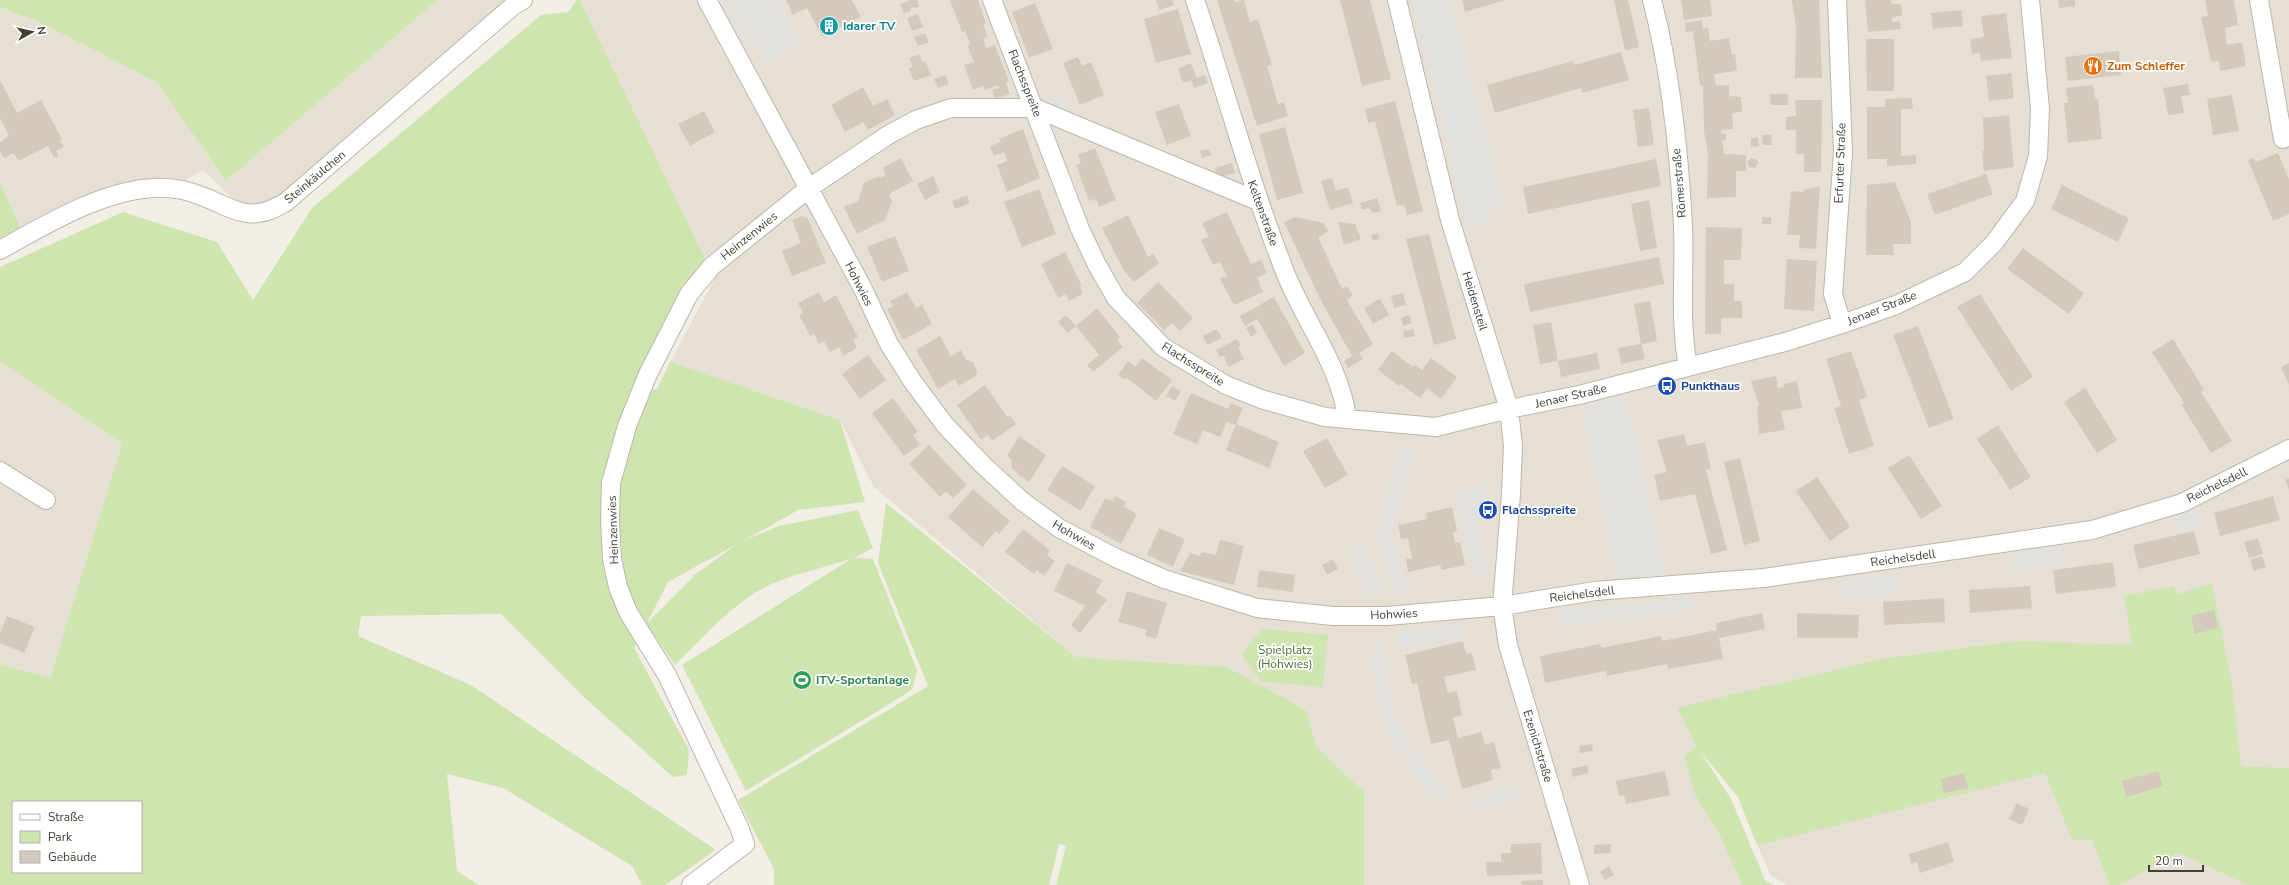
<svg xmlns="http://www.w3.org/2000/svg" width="2289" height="885" viewBox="0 0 2289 885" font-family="'Nunito Sans',sans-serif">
  <rect width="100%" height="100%" fill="#f2eee6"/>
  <!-- residential -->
  <path fill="#e6e0d4" d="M438,0H511L285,198L264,207L243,204L234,200L203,170L184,181L107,186L0,244V239L21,227L0,182V7L39,22L156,82L226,181Z
    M580,0H2289V768L2241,767L2092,839L2109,885H1788L1770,875L1738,797L1696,746L1695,795L1721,838L1742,885H1364V792L1317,747L1306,710L1227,667L1076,657L874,487L840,420L670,362L714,280Z
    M0,361L122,444L50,678L0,664Z
    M2178,853L2245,882L2248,885H2120Z"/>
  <!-- green -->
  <path fill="#cee5b0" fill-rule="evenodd" d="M0,0H438L226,181L156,82L39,22L0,7Z
    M577,0H580L705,259L686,287L631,392L657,389L670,362L840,420L865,502L798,510L745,540L779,526L858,510L873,548L854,558L873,559L917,670L912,690L746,791L682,665L851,559C820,569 785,575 756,592C725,612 701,639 675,665L646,625L634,648L689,750L687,775L673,777L584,697L501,614L361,616L358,636L471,685L716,850L665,885H642L632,866L503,788L447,774L457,871L479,885H0V664L50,678L122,444L0,361V267L123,212L217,242L253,300L312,208L541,15L568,12ZM737,544L696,574L647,623L668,582ZM13,802H141V872H13Z
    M0,182L21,228L0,239Z
    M886,503L1076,657L1227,667L1306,710L1317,747L1364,792V885H1056L1066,846L1059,844L1049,885H774V869L738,800L928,686L878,563Z
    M2212,583L2232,684L2241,766L2289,768V885H2248L2178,853L2120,885H2109L2092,839L2072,840L2045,773L1757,845L1738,797L1700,751L1731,799L1765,880L1773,885H1742L1721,838L1695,795L1684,756L1696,746L1677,708L1881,659L2017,641L2132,645L2124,596L2174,586L2177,594Z
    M1262,629L1328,635L1323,687L1260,681L1241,654Z"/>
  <!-- parking -->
  <path fill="#e3e1de" d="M709,0H726L751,44L739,51Z
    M733,0H776L800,45L767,63Z
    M1384,0H1390L1414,90L1408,92Z
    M1411,0H1447L1451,3L1503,200L1470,236L1453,171L1448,137Z
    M1061,94L1068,114L1050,112L1045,99Z
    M1446,224L1456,262L1451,264L1440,225Z
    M1622,384L1668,584L1619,589L1579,395Z
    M1401,447L1415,450L1392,529L1393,543L1399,568L1412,592L1401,597L1393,586L1381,558L1378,540V530Z
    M1486,483L1479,535L1489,574L1475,578L1456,495Z
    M2194,507L2201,525L2179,532L2171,516Z
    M1363,544L1384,592L1368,599L1348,550Z
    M2064,544L2067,562L2013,572L2010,553Z
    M1895,574L1898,592L1843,598L1841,581Z
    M1691,599L1699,608L1562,627L1559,610Z
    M1460,624L1462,639L1400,646L1398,631Z
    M1383,643L1393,712L1405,737L1450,798L1430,796L1395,744L1380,711L1372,650Z
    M1511,785L1523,799L1475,808L1464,805Z"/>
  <!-- building -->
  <path fill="#d3cabc" d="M786,0H852L861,17L822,36L807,8L793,15Z
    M911,0H917L919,7L910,8L911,11L904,13L900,4Z
    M950,0H978L986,23L983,24L988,37L983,39L986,48L995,45L1009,81L1006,82L1010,94L995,99L992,90L999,88L998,85L985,90L983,86L973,90L964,65L974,62L967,45L970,44L965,31L962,32Z
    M1156,0H1172L1174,5L1159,10Z
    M1217,0H1234L1235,2L1244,0L1250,22L1258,19L1272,65L1267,66L1278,104L1284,102L1288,116L1257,126Z
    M1340,0H1370L1391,79L1362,86Z
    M1462,0H1505L1465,12Z
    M1614,0H1628L1639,47L1625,51Z
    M1681,0H1710L1712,16L1684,20Z
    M1792,0H1819L1822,78H1795L1796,27Z
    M1865,0H1891V4H1901L1902,16L1892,17V22L1900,21L1901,29L1868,32Z
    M2058,0H2075V6L2059,8Z
    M2205,0H2234L2238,25L2225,28L2227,45L2242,42L2246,66L2220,71L2219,61L2211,62L2201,17L2208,16Z
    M1035,3L1053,49L1029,58L1012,12Z
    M1178,9L1191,54L1156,63L1144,19Z
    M1962,10L1963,26L1933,29L1931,13Z
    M2006,13L2012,58L1981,61L1980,53L1972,54L1970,39L1984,37L1981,16Z
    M918,14L923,27L912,31L907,18Z
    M1702,20L1703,29L1708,28L1710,41L1729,38L1732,55L1735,54L1737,71L1714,74L1716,86L1729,85V96L1741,97L1742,112L1732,113L1733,129L1721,130V134H1726V140L1722,141L1724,154L1746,155V171H1736V197L1707,198L1708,154L1704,131L1703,86H1700L1693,31L1686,32L1685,23Z
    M925,33L929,42L918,46L914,37Z
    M1866,39H1894V91H1867Z
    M2119,51L2121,75L2068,81L2065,57Z
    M1621,52L1629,80L1582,93L1581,88L1495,113L1487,85L1573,61L1574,65Z
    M919,54L923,63L925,61L931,75L914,81L909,68L913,67L909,58Z
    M1078,57L1082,66L1091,62L1104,95L1080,105L1063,63Z
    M1191,63L1197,78L1205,75L1208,83L1194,88L1191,80L1183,83L1178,69Z
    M2011,73L2014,98L1989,101L1986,76Z
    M945,75L949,84L938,88L934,79Z
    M0,80L17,113L41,100L62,139L60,140L64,147L56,151L59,156L54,158L48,146L18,161L14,153L4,158L0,151V143L9,135L0,118Z
    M2188,84L2190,95L2181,96L2184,113L2168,115L2163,88Z
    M2093,85L2095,99H2098L2102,139L2068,143L2064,103H2068L2066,88Z
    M863,87L873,106L887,99L895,115L868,130L863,122L845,132L831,105Z
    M1770,94H1788V105H1771Z
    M2232,95L2239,131L2213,135L2207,99Z
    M1912,98L1913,109H1901V156L1916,155V164L1887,166V159H1867V107H1885V99Z
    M1795,100H1822L1821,172H1804V154H1796V130H1786V117L1796,116Z
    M1395,101L1423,211L1407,215L1404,205L1397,206L1375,121L1368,123L1365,109Z
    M1179,104L1191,136L1167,145L1155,112Z
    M1649,108L1654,145L1638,147L1633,110Z
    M704,111L715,132L690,146L678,124Z
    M2009,115L2014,167L1984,171L1982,151H1984L1983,118Z
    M1285,127L1303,193L1277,200L1259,134Z
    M1023,129L1040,178L1007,192L997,165L1007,161L1004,152L994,156L990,146L1001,142L999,139Z
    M1762,135H1771L1772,145H1763Z
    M1758,137L1759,146L1751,147V138Z
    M1095,148L1116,200L1099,207L1096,199L1089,201L1076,165L1081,163L1078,155Z
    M1209,149L1211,155L1202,158L1200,151Z
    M2278,153L2289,179V214L2273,221L2248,160L2254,158L2256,162Z
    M901,158L913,181L889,194L892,201L885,220L857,234L844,207L858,201L864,183L879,176L880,178L886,175L883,168Z
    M1751,158L1756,159L1759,163L1755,168L1749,167L1747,162Z
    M1656,159L1661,186L1528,214L1523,187Z
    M1232,163L1235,173L1217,178L1215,168Z
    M1986,174L1993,194L1935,215L1927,194Z
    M933,176L940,192L925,200L917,184Z
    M1332,178L1336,191L1348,187L1353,203L1330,210L1321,181Z
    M1895,182L1911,222V244H1893L1894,255H1866L1867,185Z
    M2062,185L2129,218L2118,242L2051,209Z
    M1820,186L1816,249L1799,248L1800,235H1787L1791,191L1803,192V190Z
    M1039,189L1056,234L1022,247L1004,202Z
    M967,195L970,203L955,209L952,201Z
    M1377,198L1381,211L1372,213L1370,208L1362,210L1360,203Z
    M1649,200L1657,248L1640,251L1631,204Z
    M1227,212L1251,264L1261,260L1267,273L1257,278L1263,292L1234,305L1220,279L1227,276L1220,262L1213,265L1201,240L1209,237L1202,223Z
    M1128,215L1148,257L1153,254L1159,263L1134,282L1124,271L1102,228Z
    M802,216L808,219L826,263L792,276L782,251L801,243L792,220Z
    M1295,217L1324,223L1328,232L1318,237L1342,289L1347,286L1353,295L1347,300L1373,344L1359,353L1363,359L1348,368L1344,361L1352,356L1320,299L1284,222Z
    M1762,217H1771V224H1762Z
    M1338,222L1355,224L1361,239L1344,245Z
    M1706,227L1742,228L1741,260H1724V284H1734V301H1742V318H1721V334H1705Z
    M1378,233L1379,239L1373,241L1371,235Z
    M1429,234L1456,339L1434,345L1406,239Z
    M895,236L909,271L882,282L867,247Z
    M2023,248L2084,293L2069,314L2007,269Z
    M1065,252L1082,286L1080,287L1083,294L1069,301L1066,294L1058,298L1041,264Z
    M1659,257L1664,284L1530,312L1524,284Z
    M1787,259L1817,261L1814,311L1784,309Z
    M1158,282L1193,318L1180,331L1172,323L1164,330L1137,303Z
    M819,292L824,302L836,295L858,337L853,340L857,348L843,356L839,347L830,352L824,341L819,344L814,334L810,336L799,315L803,313L798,303Z
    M907,292L916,308L922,305L932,324L903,340L887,309L893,306L890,301Z
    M1403,293L1406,305L1394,308L1391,296Z
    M1980,294L2033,377L2011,391L1957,307Z
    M1274,297L1305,353L1284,366L1257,319L1245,326L1240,316Z
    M1380,299L1389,315L1373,324L1364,308Z
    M1650,301L1657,341L1642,344L1645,359L1621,364L1618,348L1641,344L1634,304Z
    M1097,308L1120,337L1117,340L1123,347L1093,372L1087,365L1099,355L1076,326L1068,333L1058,322L1066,315L1076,326Z
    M1409,315L1412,323L1403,326L1401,318Z
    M1551,322L1558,361L1597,353L1600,369L1561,377L1558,361L1540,364L1533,325Z
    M1253,324L1257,333L1251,337L1246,328Z
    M1918,326L1954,419L1929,428L1893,335Z
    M1217,329L1222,338L1207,345L1203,336Z
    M1413,329L1415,336L1404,338L1403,331Z
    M940,336L951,356L961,350L966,360L973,362L977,371L976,376L959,386L955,379L938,389L916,350Z
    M1237,339L1241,346L1238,348L1244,359L1229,367L1223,355L1220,357L1216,350Z
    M2173,339L2204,390L2201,392L2232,441L2211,453L2181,404L2184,403L2152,352Z
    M1392,351L1413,367L1415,365L1422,370L1431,358L1457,377L1441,399L1427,388L1420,398L1401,384L1399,386L1378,370Z
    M1851,351L1867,397L1859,400L1874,446L1849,454L1834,408L1841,406L1826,359Z
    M868,355L886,380L860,399L842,374Z
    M1142,358L1172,380L1156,401L1127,378L1125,380L1118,375L1128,361L1135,367Z
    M2289,363V385L2281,367Z
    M1776,376L1778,388L1784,387V384L1797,381L1802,408L1781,411L1785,430L1759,434L1757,407L1759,406L1751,381Z
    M985,385L1007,417L1010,415L1016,424L992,441L988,435L981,440L957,405Z
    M1172,386L1181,391L1175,401L1166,396Z
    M2085,388L2117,440L2097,453L2064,402Z
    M1191,393L1228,409L1231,403L1243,408L1236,425L1227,422L1220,437L1203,430L1197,444L1173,434Z
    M893,398L918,432L913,435L920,445L904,456L872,413Z
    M1236,424L1279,442L1269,468L1226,450Z
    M1998,425L2031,477L2010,490L1977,439Z
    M1684,434L1687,446L1705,442L1711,469L1706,470L1727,550L1711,554L1695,494L1660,501L1654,475L1667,472L1657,440Z
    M1019,436L1046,455L1029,482L1017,474L1018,472L1012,469L1011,459L1007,456Z
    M1327,438L1348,475L1325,488L1303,451Z
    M929,445L967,485L953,498L946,491L940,497L909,464Z
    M1909,455L1942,506L1921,519L1888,468Z
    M1740,458L1760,541L1744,545L1724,462Z
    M1062,466L1095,486L1081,511L1047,490Z
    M1817,477L1850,527L1830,541L1796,491Z
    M2289,478V490L2285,480Z
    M973,489L1010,521L999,534L996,531L982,547L948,517Z
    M1115,496L1126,502L1124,507L1137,514L1121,544L1090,527L1105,498L1112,501Z
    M2273,496L2280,520L2220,536L2214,513Z
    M1452,507L1457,531L1453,532L1455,543L1460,542L1465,565L1442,570L1440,565L1408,572L1406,559L1412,558L1408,538L1401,539L1398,525L1427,519L1426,513Z
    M1159,528L1185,539L1173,567L1147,555Z
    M1023,529L1050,550L1047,555L1055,561L1044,576L1037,570L1034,574L1005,552Z
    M2194,531L2200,554L2139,569L2133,545Z
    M2258,538L2263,554L2249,558L2244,542Z
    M1220,540L1244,546L1234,585L1180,571L1190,553L1200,556L1201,552L1216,555Z
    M2262,556L2266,567L2254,571L2250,560Z
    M1333,559L1338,569L1327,575L1322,565Z
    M2113,562L2116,587L2056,594L2053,570Z
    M1067,563L1102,580L1096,592L1107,600L1080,633L1071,625L1085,606L1054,591Z
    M1259,570L1295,575L1293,592L1257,587Z
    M2030,586L2032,608L1970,613L1969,590Z
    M1127,591L1167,603L1156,639L1145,636L1147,630L1118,622Z
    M1944,598L1945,622L1884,625L1883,602Z
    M2214,610L2218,628L2195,634L2191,616Z
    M1762,613L1765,629L1719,638L1723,659L1668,669L1667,664L1607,676L1606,671L1545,683L1540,656L1600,644L1601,648L1661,636L1662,641L1717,630L1716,623Z
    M1797,613L1859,615L1858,638H1797Z
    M7,616L35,627L24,653L0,643V633Z
    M1463,641L1466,654L1472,653L1476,670L1444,677L1448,693L1457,691L1462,715L1453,718L1458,738L1481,732L1485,745L1494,742L1501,768L1491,770L1493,780L1462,789L1449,740L1431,744L1417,683L1412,684L1405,655Z
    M1592,744L1593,751L1580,753L1579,746Z
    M1587,765L1589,773L1573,777L1571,769Z
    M1665,771L1670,795L1626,804L1624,795L1619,796L1616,781Z
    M2158,771L2163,786L2127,797L2122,781Z
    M1964,773L1968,788L1944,793L1941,779Z
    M2017,803L2029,809L2022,825L2009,819Z
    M1948,842L1954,862L1920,873L1917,862L1911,864L1909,854Z
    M1541,843L1542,874L1487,876L1486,862H1501V853H1511V844Z
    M1611,844V853L1594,854V845Z
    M1609,866L1614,875L1605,880L1600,872Z
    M1543,880V885H1522L1521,881Z"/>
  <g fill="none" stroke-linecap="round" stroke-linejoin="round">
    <!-- street casing -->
    <g stroke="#bdb6a9" stroke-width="20">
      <path id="street" d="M707,0L862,287L889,344L913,382L945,425L983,465L1022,501L1059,528L1116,558L1164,579L1257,608L1333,616H1387L1502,606L1595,591L1764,578L2092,530L2182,503L2289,449
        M992,0L1080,229L1097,265L1116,298L1163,347L1226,385L1261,399L1325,417L1436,427L1509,409L1579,395L1785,342L1842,324L1896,305L1965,272L1994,243L2025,201L2038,156L2040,109L2030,0
        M1195,0C1226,91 1250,183 1285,272C1304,321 1341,366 1347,419
        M1397,0L1450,220L1509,409L1513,446L1511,494L1502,606L1508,645L1580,885
        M1652,0C1671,73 1679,150 1683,225C1685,274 1679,318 1688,367
        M1837,0L1843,152L1833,294L1842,324
        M2259,0L2283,139
        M0,250C45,225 101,191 153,188C171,187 188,190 204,197C221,203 239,216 258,213C269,212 277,207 286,202L513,6L523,0
        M0,471L46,500
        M691,885L745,844L739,827L667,675L628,612L618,587L612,559L610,521L611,483L627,426L648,374L689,294L712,266L809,188L888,135L916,120L951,108H1035L1258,201"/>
    </g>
    <!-- street -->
    <use href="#street" stroke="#fff" stroke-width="18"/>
  </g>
  <!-- icons -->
  <defs>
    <g id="building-disc" transform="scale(1)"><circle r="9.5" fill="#0f9aa8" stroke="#fff"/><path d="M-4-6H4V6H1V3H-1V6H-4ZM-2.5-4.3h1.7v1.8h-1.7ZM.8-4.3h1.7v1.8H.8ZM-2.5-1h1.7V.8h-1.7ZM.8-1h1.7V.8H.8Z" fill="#fff"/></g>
    <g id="restaurant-disc" transform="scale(1)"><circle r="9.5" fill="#e8710a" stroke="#fff"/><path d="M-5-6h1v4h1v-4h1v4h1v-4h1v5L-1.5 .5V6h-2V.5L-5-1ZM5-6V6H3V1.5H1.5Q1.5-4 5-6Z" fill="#fff"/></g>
    <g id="bus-disc" transform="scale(1)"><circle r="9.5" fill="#1a4fb4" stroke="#fff"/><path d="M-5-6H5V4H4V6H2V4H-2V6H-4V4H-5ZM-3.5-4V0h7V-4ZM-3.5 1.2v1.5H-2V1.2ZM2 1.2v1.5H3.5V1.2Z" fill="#fff"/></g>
    <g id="stadium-disc" transform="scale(1)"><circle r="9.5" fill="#2e9e5b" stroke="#fff"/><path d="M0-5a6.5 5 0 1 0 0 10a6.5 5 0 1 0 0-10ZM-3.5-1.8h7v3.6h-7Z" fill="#fff"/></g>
  </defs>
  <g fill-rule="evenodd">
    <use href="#building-disc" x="829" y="26"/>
    <use href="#restaurant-disc" x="2093" y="66"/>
    <use href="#bus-disc" x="1667" y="386"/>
    <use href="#bus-disc" x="1488" y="510"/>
    <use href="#stadium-disc" x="802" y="680"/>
  </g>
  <g text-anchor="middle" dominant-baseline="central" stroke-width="3.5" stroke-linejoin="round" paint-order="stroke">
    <!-- culture labels -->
    <g font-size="12" font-weight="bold" fill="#0d838f" stroke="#fff" text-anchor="start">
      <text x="843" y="26">Idarer TV</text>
    </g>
    <!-- food labels -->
    <g font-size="12" font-weight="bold" fill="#c56008" stroke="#fff" text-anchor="start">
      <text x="2107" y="66">Zum Schleffer</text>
    </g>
    <!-- street labels -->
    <g font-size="12" fill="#453f36" stroke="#fff">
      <text transform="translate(1025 83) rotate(68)">Flachsspreite</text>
      <text transform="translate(1840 163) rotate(-88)">Erfurter Straße</text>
      <text transform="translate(315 177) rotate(-40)">Steinkäulchen</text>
      <text transform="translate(1679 183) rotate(-95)">Römerstraße</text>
      <text transform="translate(1263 213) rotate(70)">Keltenstraße</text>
      <text transform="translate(749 236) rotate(-39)">Heinzenwies</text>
      <text transform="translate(859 284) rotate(63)">Hohwies</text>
      <text transform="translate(1475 301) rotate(73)">Heidensteil</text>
      <text transform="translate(1882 308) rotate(-22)">Jenaer Straße</text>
      <text transform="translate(1193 364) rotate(32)">Flachsspreite</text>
      <text transform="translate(1571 396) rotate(-13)">Jenaer Straße</text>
      <text transform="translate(2217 485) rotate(-26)">Reichelsdell</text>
      <text transform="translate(613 530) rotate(-92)">Heinzenwies</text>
      <text transform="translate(1074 535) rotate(30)">Hohwies</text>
      <text transform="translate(1903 558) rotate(-8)">Reichelsdell</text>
      <text transform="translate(1582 594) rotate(-7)">Reichelsdell</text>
      <text transform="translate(1394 614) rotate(-3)">Hohwies</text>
      <text transform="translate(1538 746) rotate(73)">Ezenichstraße</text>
    </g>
    <!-- transit labels -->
    <g font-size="12" font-weight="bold" fill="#164399" stroke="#fff" text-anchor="start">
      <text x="1681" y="386">Punkthaus</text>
      <text x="1502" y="510">Flachsspreite</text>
    </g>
    <!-- park labels -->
    <g font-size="12" fill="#48742b" stroke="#fff">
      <text x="1285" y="650">Spielplatz<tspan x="1285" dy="14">(Hohwies)</tspan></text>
    </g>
    <!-- leisure labels -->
    <g font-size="12" font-weight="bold" fill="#27864d" stroke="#fff" text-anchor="start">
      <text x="816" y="680">ITV-Sportanlage</text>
    </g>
  </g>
  <!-- legend -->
  <rect x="12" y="801" width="130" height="72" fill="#ffffff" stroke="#b5b2af"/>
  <rect x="20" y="814" width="20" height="6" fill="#ffffff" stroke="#b5b2af"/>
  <text x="48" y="821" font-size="12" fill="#453f36">Straße</text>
  <rect x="20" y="831" width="20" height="12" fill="#cee5b0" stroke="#b5b2af"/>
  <text x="48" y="841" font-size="12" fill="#453f36">Park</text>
  <rect x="20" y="851" width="20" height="12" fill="#d3cabc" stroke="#b5b2af"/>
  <text x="48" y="861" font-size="12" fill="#453f36">Gebäude</text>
  <!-- north arrow -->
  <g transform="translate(32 32) rotate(82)" stroke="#ffffff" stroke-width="3" paint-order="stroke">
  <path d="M0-3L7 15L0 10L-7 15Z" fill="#453f36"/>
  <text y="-6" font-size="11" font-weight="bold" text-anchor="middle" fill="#453f36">N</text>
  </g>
  <!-- scale -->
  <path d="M2149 865v6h54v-6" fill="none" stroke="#453f36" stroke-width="2"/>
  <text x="2155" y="865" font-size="12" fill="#453f36" stroke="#ffffff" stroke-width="3" paint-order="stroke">20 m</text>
</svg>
